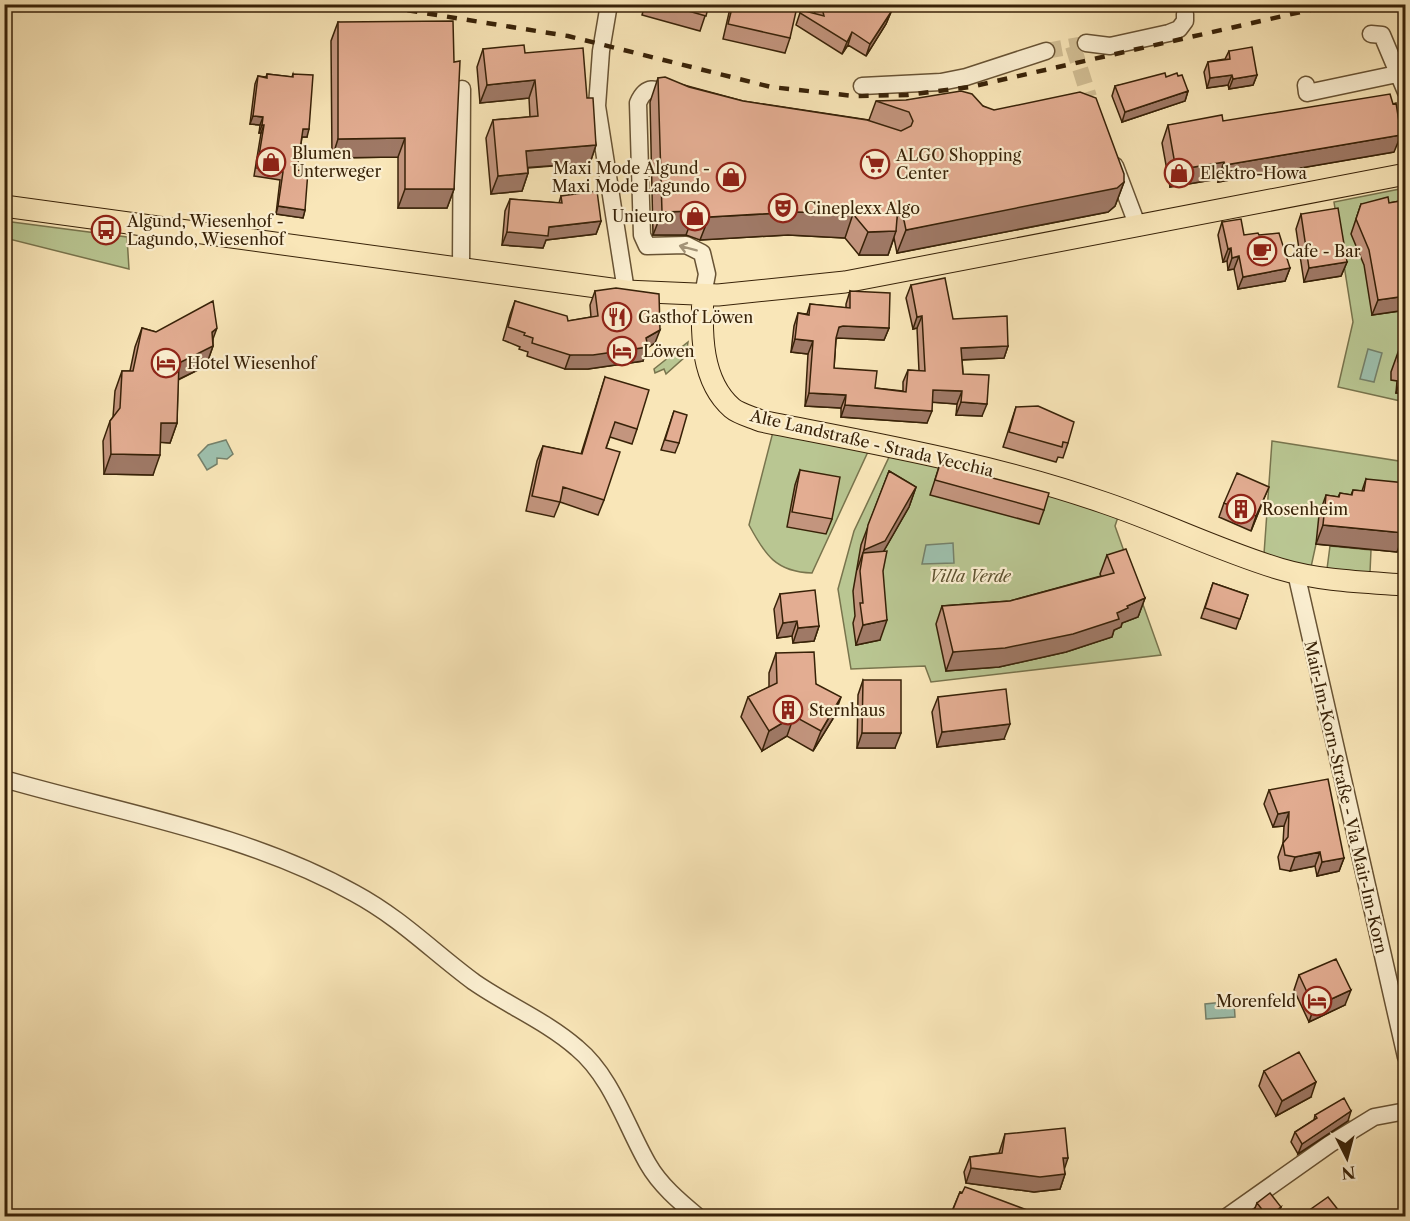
<svg xmlns="http://www.w3.org/2000/svg" width="1410" height="1221" viewBox="0 0 1410 1221" font-family="'Libre Caslon Text',serif">
  <rect width="100%" height="100%" fill="#f9e6b8"/>
  <filter id="stains"><feTurbulence type="fractalNoise" baseFrequency=".00333" numOctaves="4"/><feColorMatrix values="0 0 0 0 .2 0 0 0 0 .09 0 0 0 0 .02 0 0 0 .5 -.17"/></filter>
  <radialGradient id="worn" r=".72"><stop offset=".6" stop-color="#630" stop-opacity="0"/><stop offset="1" stop-color="#630" stop-opacity=".3"/></radialGradient>
  <!-- green -->
  <path fill="#b9c692" stroke="#78744d" stroke-width="1.5" d="M1405,188V402L1338,387L1353,322L1334,202Z
    M4,221L127,237L129,269L5,238Z
    M688,342L686,356L666,374L664,369L655,373L654,369Z
    M775,424L872,443L812,573C776,572 765,555 749,525Z
    M1272,441L1405,462V504L1316,544L1311,567L1264,554Z
    M891,453L1119,514L1115,526L1161,655L931,682L925,666L851,669L838,589L854,531Z
    M1330,546L1371,550L1370,572L1365,574L1327,569Z"/>
  <!-- water -->
  <path fill="#9ec0ad" stroke="#75816b" stroke-width="1.5" d="M1368,349L1382,353L1374,382L1360,379Z
    M226,440L233,454L227,459L217,458V464L207,470L198,455L208,445Z
    M953,543L954,563L922,564L926,545Z
    M1234,1001L1235,1017L1206,1019L1205,1004Z"/>
  <g fill="none" stroke-linecap="round" stroke-linejoin="round">
    <!-- minor-tunnel -->
    <path stroke="#d2bf95" stroke-width="16" stroke-dasharray="16 8" stroke-linecap="butt" d="M1073,46L1089,97
      M1046,51L1084,44"/>
    <!-- minor casing -->
    <g stroke="#685334" stroke-width="19">
      <path id="minor" d="M609,4L601,51L597,106L626,291
        M1371,34L1382,35L1406,92
        M1086,43L1110,46L1169,33L1179,29L1185,21V14
        M1306,85L1307,93L1397,74
        M862,86L941,82L966,77L1046,51
        M675,97C658,90 647,82 638,103L642,235L647,246L686,245L702,253L707,274L703,295
        M1115,166L1138,227
        M461,270L462,89
        M1296,573L1406,1057
        M4,779C121,813 246,833 354,893C402,919 432,951 474,982C507,1005 546,1021 577,1048C612,1077 626,1126 648,1164C660,1185 679,1201 697,1216
        M1228,1216L1330,1144L1374,1117L1406,1111"/>
    </g>
    <!-- major casing -->
    <g stroke="#382208" stroke-width="23">
      <path id="major" d="M4,206L626,291L718,295L845,282L1406,174
        M703,295C701,333 701,381 732,408C739,414 752,417 761,421C877,444 993,464 1105,503C1164,523 1220,551 1280,569C1320,581 1364,582 1406,585"/>
    </g>
    <!-- minor -->
    <use href="#minor" stroke="#fbefd1" stroke-width="16"/>
    <!-- major -->
    <use href="#major" stroke="#f9e6b8" stroke-width="21"/>
    <!-- rail -->
    <path stroke="#382208" stroke-width="4.5" stroke-dasharray="10 10" stroke-linecap="butt" d="M368,4L568,36L771,87L854,96L907,95L970,87L1336,4"/>
  </g>
  <!-- wall -->
  <path fill="#c3957e" stroke="#382208" stroke-width="1.5" d="M645,4H709L700,31L642,15Z
    M731,4H788L790,38L785,53L723,39Z
    M815,4H879L891,12L886,24L866,56L848,45L842,54L796,25L801,10L815,14L814,8Z
    M1401,4H1406V26L1400,8Z
    M338,22L454,62V189L447,208H398V157L332,158L331,41Z
    M483,49L525,53L587,98L596,145L590,163L528,168V173L522,191L491,194L486,138L493,120L530,117L529,98L480,103L477,67Z
    M1229,51L1257,75L1253,85L1229,89L1228,85L1207,88L1204,72L1208,62L1225,59Z
    M267,74L292,77L293,74L307,137H302L297,170L305,210L303,218L276,214L280,180L254,176L261,133H259L260,125L250,124L255,84L258,76L266,77Z
    M1166,77L1188,91L1185,101L1122,122L1112,96L1115,86Z
    M658,78L743,101L869,120L876,101L983,106L1124,182L1115,206L1108,212L897,253L894,238L888,255H859L845,238L788,235L700,240L686,235H653L650,102Z
    M1223,121L1394,152L1218,182V179L1170,187L1162,143L1168,125Z
    M561,196L601,221L596,234L546,240L543,248L502,245L505,211L510,199L559,203Z
    M1406,200V310L1372,315L1364,265L1351,234L1361,204L1389,203Z
    M1301,214L1347,262L1341,276L1304,282L1296,229Z
    M1222,222L1244,235H1259L1290,268L1285,281L1238,289L1234,269L1228,270L1227,261L1223,262L1218,235Z
    M911,285L953,319L1008,346L1004,358L962,360L963,374L982,416L956,415L957,404L932,402L927,423L841,417V408L805,406L808,354L791,352L794,326L798,313L807,314L810,304L846,308V304L850,291L889,328L884,340L838,338L836,339L834,368L875,388L903,391V382L908,370L919,371L917,328L913,329L906,298Z
    M595,291L655,343L647,348L643,361L588,369H565L527,356L528,352L519,349L520,347L503,340L510,315L515,301L568,321L591,317L590,305Z
    M142,328L156,332L213,339V346L206,366L178,380L177,423L170,443L160,442L153,475L104,474L103,441L110,421L113,417L115,391L122,371H130L135,347Z
    M1406,330V393H1396L1397,381L1391,380V372Z
    M605,377L637,429L632,444L610,437L606,448L604,500L598,515L560,502L554,517L526,511L537,461L543,446L581,454Z
    M1016,407L1068,443L1063,458L1058,457L1056,462L1003,447Z
    M674,411L679,443L675,453L661,450Z
    M940,464L1044,510L1039,524L930,495Z
    M800,470L832,519L826,534L787,527L795,485Z
    M889,471L916,487L909,507L883,552L880,640L856,645L853,623L855,616L853,591L861,545Z
    M1366,479L1404,533L1397,552L1316,544L1319,515L1326,495L1338,497L1340,493L1351,495L1353,490L1362,491Z
    M1263,501L1251,531L1219,517L1224,503Z
    M1107,555L1145,598L1138,617L1122,623L1121,627L1114,630L1112,637L1066,652L999,667L946,671L936,624L942,606L1010,601L1101,576L1100,574Z
    M1213,583L1248,595L1236,629L1201,618Z
    M780,594L819,626L814,641L793,643L792,636L777,638L774,609Z
    M776,653L816,684L834,717L813,751L787,736L762,751L741,717L748,697L769,687V673Z
    M863,680L895,748H857L858,695Z
    M938,697L1004,739L937,747L932,712Z
    M1269,790L1344,858L1339,871L1317,876L1315,866L1290,871L1280,869L1278,857L1283,843L1284,826L1273,827L1264,804Z
    M1299,975L1345,1005L1309,1022L1294,990Z
    M1264,1071L1311,1097L1276,1116L1259,1086Z
    M1315,1115L1348,1121L1298,1154L1291,1142L1295,1132L1314,1120Z
    M1005,1134L1064,1168L1065,1174L1060,1189L1034,1192L966,1183L964,1172L970,1157L999,1153Z
    M960,1192L1043,1216H950Z
    M1257,1203L1277,1216H1256L1253,1213Z"/>
  <!-- shaded-wall -->
  <path fill="#9f7966" stroke="#382208" stroke-width="1.5" d="M891,12L886,24L866,56L870,44Z
    M852,32L848,45L842,54L847,42Z
    M1232,75L1228,85L1207,88L1210,78Z
    M1257,75L1253,85L1229,89L1233,79Z
    M535,80L529,98L480,103L487,85Z
    M1188,91L1185,101L1122,122L1125,112Z
    M253,116L263,117L260,125L250,124Z
    M262,125H264L261,133H259Z
    M303,129H309L307,137H300Z
    M1401,135L1394,152L1218,182L1225,165Z
    M405,138L398,157L332,158L338,139Z
    M596,145L590,163L520,168L526,151Z
    M1224,162L1218,179L1170,187L1176,170Z
    M528,173L522,191L491,194L498,176Z
    M1124,182L1115,206L1108,212L897,253L906,230Z
    M405,189H454L447,208H398Z
    M278,206L305,210L303,218L276,214Z
    M898,206H901L893,230Z
    M695,211L686,235H653L662,212Z
    M797,212L853,214L845,238L788,235L700,240L709,217Z
    M601,221L596,234L546,240L543,248L502,245L507,232Z
    M896,231L888,255H859L868,232Z
    M1231,248L1227,261L1223,262L1228,249Z
    M1239,256L1234,269L1228,270L1232,258Z
    M1347,262L1341,276L1304,282L1309,268Z
    M1290,268L1285,281L1238,289L1243,277Z
    M1406,296V310L1372,315L1378,300Z
    M922,316L917,328L913,329L917,317Z
    M843,326L889,328L884,340L838,338L834,339L839,327Z
    M217,328L210,347L213,346L206,366L171,383L179,363Z
    M660,330L655,343L647,348L643,361L588,369H565L570,355L646,338Z
    M795,339L813,341L808,354L791,352Z
    M1008,346L1004,358L957,360L961,348Z
    M1402,375H1406V393H1396Z
    M933,390L962,391L957,404L929,402Z
    M809,393L846,395L841,408L805,406Z
    M961,402L987,404L982,416L956,415Z
    M845,405L932,411L927,423L841,417Z
    M161,423H177L170,443L154,442Z
    M111,454L160,455L153,475L104,474Z
    M916,487L909,507L878,561L863,553L857,570L864,550Z
    M1269,487L1263,501L1251,531L1256,516Z
    M1323,525L1404,533L1397,552L1316,544Z
    M1145,598L1138,617L1122,623L1121,627L1114,630L1112,637L1066,652L999,667L946,671L953,652L1117,613L1127,606Z
    M887,620L880,640L856,645L863,625Z
    M797,621L792,636L777,638L783,623Z
    M819,626L814,641L793,643L798,628Z
    M841,697L834,717L813,751L821,731Z
    M794,716L787,736L762,751L769,731Z
    M1010,724L1004,739L937,747L942,732Z
    M862,733H901L895,748H857Z
    M1289,812L1284,826L1273,827L1278,814Z
    M1320,852L1315,866L1290,871L1295,857Z
    M1344,858L1339,871L1317,876L1322,862Z
    M1351,990L1345,1005L1309,1022L1314,1007Z
    M1316,1082L1311,1097L1276,1116L1282,1101Z
    M1351,1111L1348,1121L1298,1154L1302,1144Z
    M1063,1158H1068L1063,1173Z
    M971,1168L1065,1174L1060,1189L1034,1192L966,1183Z
    M1281,1207L1277,1216H1269Z"/>
  <!-- building -->
  <path fill="#e3ad92" stroke="#382208" stroke-width="1.5" d="M664,4H709L706,16Z
    M733,4H788L797,7L790,38L728,24Z
    M821,4H879L891,12L870,44L852,32L847,42L800,13L801,10L824,16Z
    M453,21L454,62L460,61L454,189H405V138L338,139V22Z
    M524,45L525,53L583,48L587,98H593L596,145L526,151L528,173L498,176L493,120L538,116L535,80L487,85L483,49Z
    M1252,47L1257,75L1233,79L1232,75L1210,78L1208,62L1230,59L1229,51Z
    M1165,73L1166,77L1177,73L1178,76L1182,75L1188,91L1125,112L1115,86Z
    M267,74L293,77V74L313,75L309,129H303L297,170L308,171L305,210L278,206L283,172L257,168L264,125H262L263,117L253,116L258,76L267,78Z
    M665,77L689,87L743,101L867,120L901,131L911,126L913,121L909,112L876,101L906,100L961,91L972,94L983,106L994,110L1080,92L1096,98L1124,174V182L1117,188L906,230L901,206H898L896,231L868,232L853,214L797,212L709,217L695,211L662,212L658,78Z
    M1390,94L1393,104L1396,103L1401,135L1225,165L1224,162L1176,170L1168,125L1222,115L1223,121Z
    M597,191L601,221L549,227L548,236L507,232L510,199L562,203L561,196Z
    M1388,197L1389,203L1406,200V296L1378,300L1369,250L1356,219L1361,204Z
    M1338,208L1347,262L1309,268L1301,214Z
    M1241,219L1244,235L1258,233L1259,235L1279,233L1290,268L1243,277L1239,256L1232,258L1231,248L1228,249L1222,222Z
    M945,278L953,319L1007,316L1008,346L961,348L963,374L989,375L987,404L961,402L962,391L933,390L932,411L845,405L846,395L809,393L813,341L795,339L798,313L809,315L810,304L850,308V291L890,293L889,328L843,326L839,327L836,338L834,368L877,371L875,388L906,392L908,370L925,371L922,316L917,317L911,285Z
    M616,288L659,294L660,330L646,338L648,347L593,355H570L532,343L533,338L524,335L525,333L508,327L515,301L567,316L568,321L598,316L595,291Z
    M213,301L217,328L212,332L213,346L179,363L177,423H161L160,455L111,454L110,421L120,408L122,371H133L142,328L156,332Z
    M1406,330V375H1402L1403,364L1398,362V354Z
    M605,377L649,390L637,429L615,422L606,448L620,452L604,500L563,487L560,502L532,496L543,446L582,454Z
    M1038,406L1074,422L1068,443L1063,442L1062,447L1009,432L1016,407Z
    M674,411L687,415L679,443L665,440Z
    M940,464L1049,493L1044,510L935,480Z
    M800,470L840,477L832,519L792,512Z
    M889,471L916,487L885,541L864,550L868,525Z
    M1237,473L1269,487L1256,516L1224,503Z
    M1366,479L1406,483V518L1404,533L1323,525L1326,495L1339,497L1340,493L1352,495L1353,490L1364,491Z
    M1126,549L1145,598L1127,606L1128,608L1117,613L1119,619L1073,634L1005,648L953,652L942,606L1010,601L1114,573L1107,555Z
    M887,551L883,571L887,620L863,625L860,603H863L860,571L863,553Z
    M1213,583L1248,595L1240,619L1205,608Z
    M815,590L819,626L798,628L797,621L783,623L780,594Z
    M814,652L816,684L841,697L821,731L794,716L769,731L748,697L777,683L776,653Z
    M863,680H901V733H862Z
    M1006,689L1010,724L942,732L938,697Z
    M1328,779L1344,858L1322,862L1320,852L1295,857L1285,855L1283,843L1288,837L1289,812L1278,814L1269,790Z
    M1336,959L1351,990L1314,1007L1299,975Z
    M1299,1052L1316,1082L1282,1101L1264,1071Z
    M1344,1098L1351,1111L1302,1144L1295,1132L1317,1118L1315,1115Z
    M1065,1128L1068,1158H1063L1065,1174L1040,1177L971,1168L970,1157L1002,1153L1005,1134Z
    M965,1187L971,1189L1043,1216H960L952,1212L960,1192L962,1193Z
    M1270,1193L1281,1207L1269,1216H1267L1257,1203Z
    M1328,1197L1343,1216H1301Z"/>
  <!-- one-way arrows -->
  <defs><path id="oneway-shaft" d="M-6 0H5M1.5-3L5.5 0L1.5 3" fill="none" stroke-width="1.6" stroke-linecap="round" stroke-linejoin="round" transform="scale(1.5)"/></defs>
  <use stroke="#a39377" href="#oneway-shaft" transform="translate(688 248) rotate(-165)"/>
  <!-- icons -->
  <defs>
    <g id="shop-ring" transform="scale(1.5)"><circle r="9.5" fill="#fbefd1" stroke="#8f2418" stroke-width="1.5"/><path d="M-5-2.5h2.3a2.7 3.5 0 0 1 5.4 0H5L5.5 6h-11ZM-1.5-2.5h3a1.5 2.3 0 0 0-3 0Z" fill="#8f2418"/></g>
    <g id="supermarket-ring" transform="scale(1.5)"><circle r="9.5" fill="#fbefd1" stroke="#8f2418" stroke-width="1.5"/><path d="M-6-5.5h2.5l.6 2H6L4.5 2H-2.5L-4.4-4H-6ZM-1.5 3.2a1.3 1.3 0 1 0 .1 0ZM3 3.2a1.3 1.3 0 1 0 .1 0Z" fill="#8f2418"/></g>
    <g id="theatre-ring" transform="scale(1.5)"><circle r="9.5" fill="#fbefd1" stroke="#8f2418" stroke-width="1.5"/><path d="M-5-5.5Q0-4 5-5.5V0Q5 5 0 6Q-5 5-5 0ZM-3.3-2.5H-1v1.5H-3.3ZM1-2.5H3.3v1.5H1ZM-2.8 1Q0 5.5 2.8 1Z" fill="#8f2418"/></g>
    <g id="bus-ring" transform="scale(1.5)"><circle r="9.5" fill="#fbefd1" stroke="#8f2418" stroke-width="1.5"/><path d="M-5-6H5V4H4V6H2V4H-2V6H-4V4H-5ZM-3.5-4V0h7V-4ZM-3.5 1.2v1.5H-2V1.2ZM2 1.2v1.5H3.5V1.2Z" fill="#8f2418"/></g>
    <g id="cafe-ring" transform="scale(1.5)"><circle r="9.5" fill="#fbefd1" stroke="#8f2418" stroke-width="1.5"/><path d="M-5.5-4.5H6V0H3Q3 3.5 0 3.5H-2.5Q-5.5 3.5-5.5 0ZM3-3.2v2h1.7v-2ZM-6 4.5H4V6H-6Z" fill="#8f2418"/></g>
    <g id="restaurant-ring" transform="scale(1.5)"><circle r="9.5" fill="#fbefd1" stroke="#8f2418" stroke-width="1.5"/><path d="M-5-6h1v4h1v-4h1v4h1v-4h1v5L-1.5 .5V6h-2V.5L-5-1ZM5-6V6H3V1.5H1.5Q1.5-4 5-6Z" fill="#8f2418"/></g>
    <g id="hotel-ring" transform="scale(1.5)"><circle r="9.5" fill="#fbefd1" stroke="#8f2418" stroke-width="1.5"/><path d="M-6-4.5h1.5V1H6V5H4.5V3h-9V5H-6ZM-4 0a1.8 1.8 0 1 1 3.6 0ZM.5 0V-2.5h3Q6-2.5 6 0Z" fill="#8f2418"/></g>
    <g id="building-ring" transform="scale(1.5)"><circle r="9.5" fill="#fbefd1" stroke="#8f2418" stroke-width="1.5"/><path d="M-4-6H4V6H1V3H-1V6H-4ZM-2.5-4.3h1.7v1.8h-1.7ZM.8-4.3h1.7v1.8H.8ZM-2.5-1h1.7V.8h-1.7ZM.8-1h1.7V.8H.8Z" fill="#8f2418"/></g>
  </defs>
  <g fill-rule="evenodd">
    <use href="#shop-ring" x="271" y="162"/>
    <use href="#supermarket-ring" x="875" y="164"/>
    <use href="#shop-ring" x="1179" y="173"/>
    <use href="#shop-ring" x="731" y="177"/>
    <use href="#theatre-ring" x="783" y="208"/>
    <use href="#shop-ring" x="695" y="216"/>
    <use href="#bus-ring" x="106" y="230"/>
    <use href="#cafe-ring" x="1262" y="251"/>
    <use href="#restaurant-ring" x="617" y="317"/>
    <use href="#hotel-ring" x="622" y="351"/>
    <use href="#hotel-ring" x="166" y="363"/>
    <use href="#building-ring" x="1241" y="509"/>
    <use href="#building-ring" x="788" y="710"/>
    <use href="#hotel-ring" x="1317" y="1001"/>
  </g>
  <g text-anchor="middle" dominant-baseline="central" stroke-width="4.5" stroke-linejoin="round" paint-order="stroke">
    <!-- poi labels -->
    <g font-size="16" fill="#382208" stroke="#fbefd1" text-anchor="start">
      <text x="292" y="153">Blumen<tspan x="292" dy="18">Unterweger</tspan></text>
      <text x="896" y="155">ALGO Shopping<tspan x="896" dy="18">Center</tspan></text>
      <text x="710" y="168" text-anchor="end">Maxi Mode Algund -<tspan x="710" dy="18">Maxi Mode Lagundo</tspan></text>
      <text x="1200" y="173">Elektro-Howa</text>
      <text x="804" y="208">Cineplexx Algo</text>
      <text x="674" y="216" text-anchor="end">Unieuro</text>
      <text x="127" y="221">Algund, Wiesenhof -<tspan x="127" dy="18">Lagundo, Wiesenhof</tspan></text>
      <text x="1283" y="251">Cafe - Bar</text>
      <text x="638" y="317">Gasthof Löwen</text>
      <text x="643" y="351">Löwen</text>
      <text x="187" y="363">Hotel Wiesenhof</text>
      <text x="1262" y="509">Rosenheim</text>
      <text x="809" y="710">Sternhaus</text>
      <text x="1296" y="1001" text-anchor="end">Morenfeld</text>
    </g>
    <!-- street labels -->
    <g font-size="16" fill="#382208" stroke="#fbefd1">
      <text transform="translate(872 443) rotate(13)">Alte Landstraße - Strada Vecchia</text>
      <text transform="translate(1346 797) rotate(77)">Mair-Im-Korn-Straße - Via Mair-Im-Korn</text>
    </g>
    <!-- park labels -->
    <g font-size="16" font-style="italic" fill="#5f5331" stroke="#fbefd1">
      <text x="970" y="576">Villa Verde</text>
    </g>
  </g>
  <!-- margin -->
  <rect width="1410" height="1221" fill="none" stroke="#f9e6b8" stroke-width="24"/>
  <rect x="6" y="6" width="1398" height="1209" fill="none" stroke="#382208" stroke-width="3"/>
  <rect x="12" y="12" width="1386" height="1197" fill="none" stroke="#382208" stroke-width="1.5"/>
  <!-- north arrow -->
  <g transform="translate(1347 1158) rotate(174)" stroke="#fbefd1" stroke-width="4.5" paint-order="stroke">
  <path d="M0-4.5L10 22L0 15L-10 22Z" fill="#382208"/>
  <text y="-9" font-size="16" font-weight="bold" text-anchor="middle" fill="#382208">N</text>
  </g>
  <rect width="100%" height="100%" filter="url(#stains)"/>
  <rect width="100%" height="100%" fill="url(#worn)"/>
</svg>
